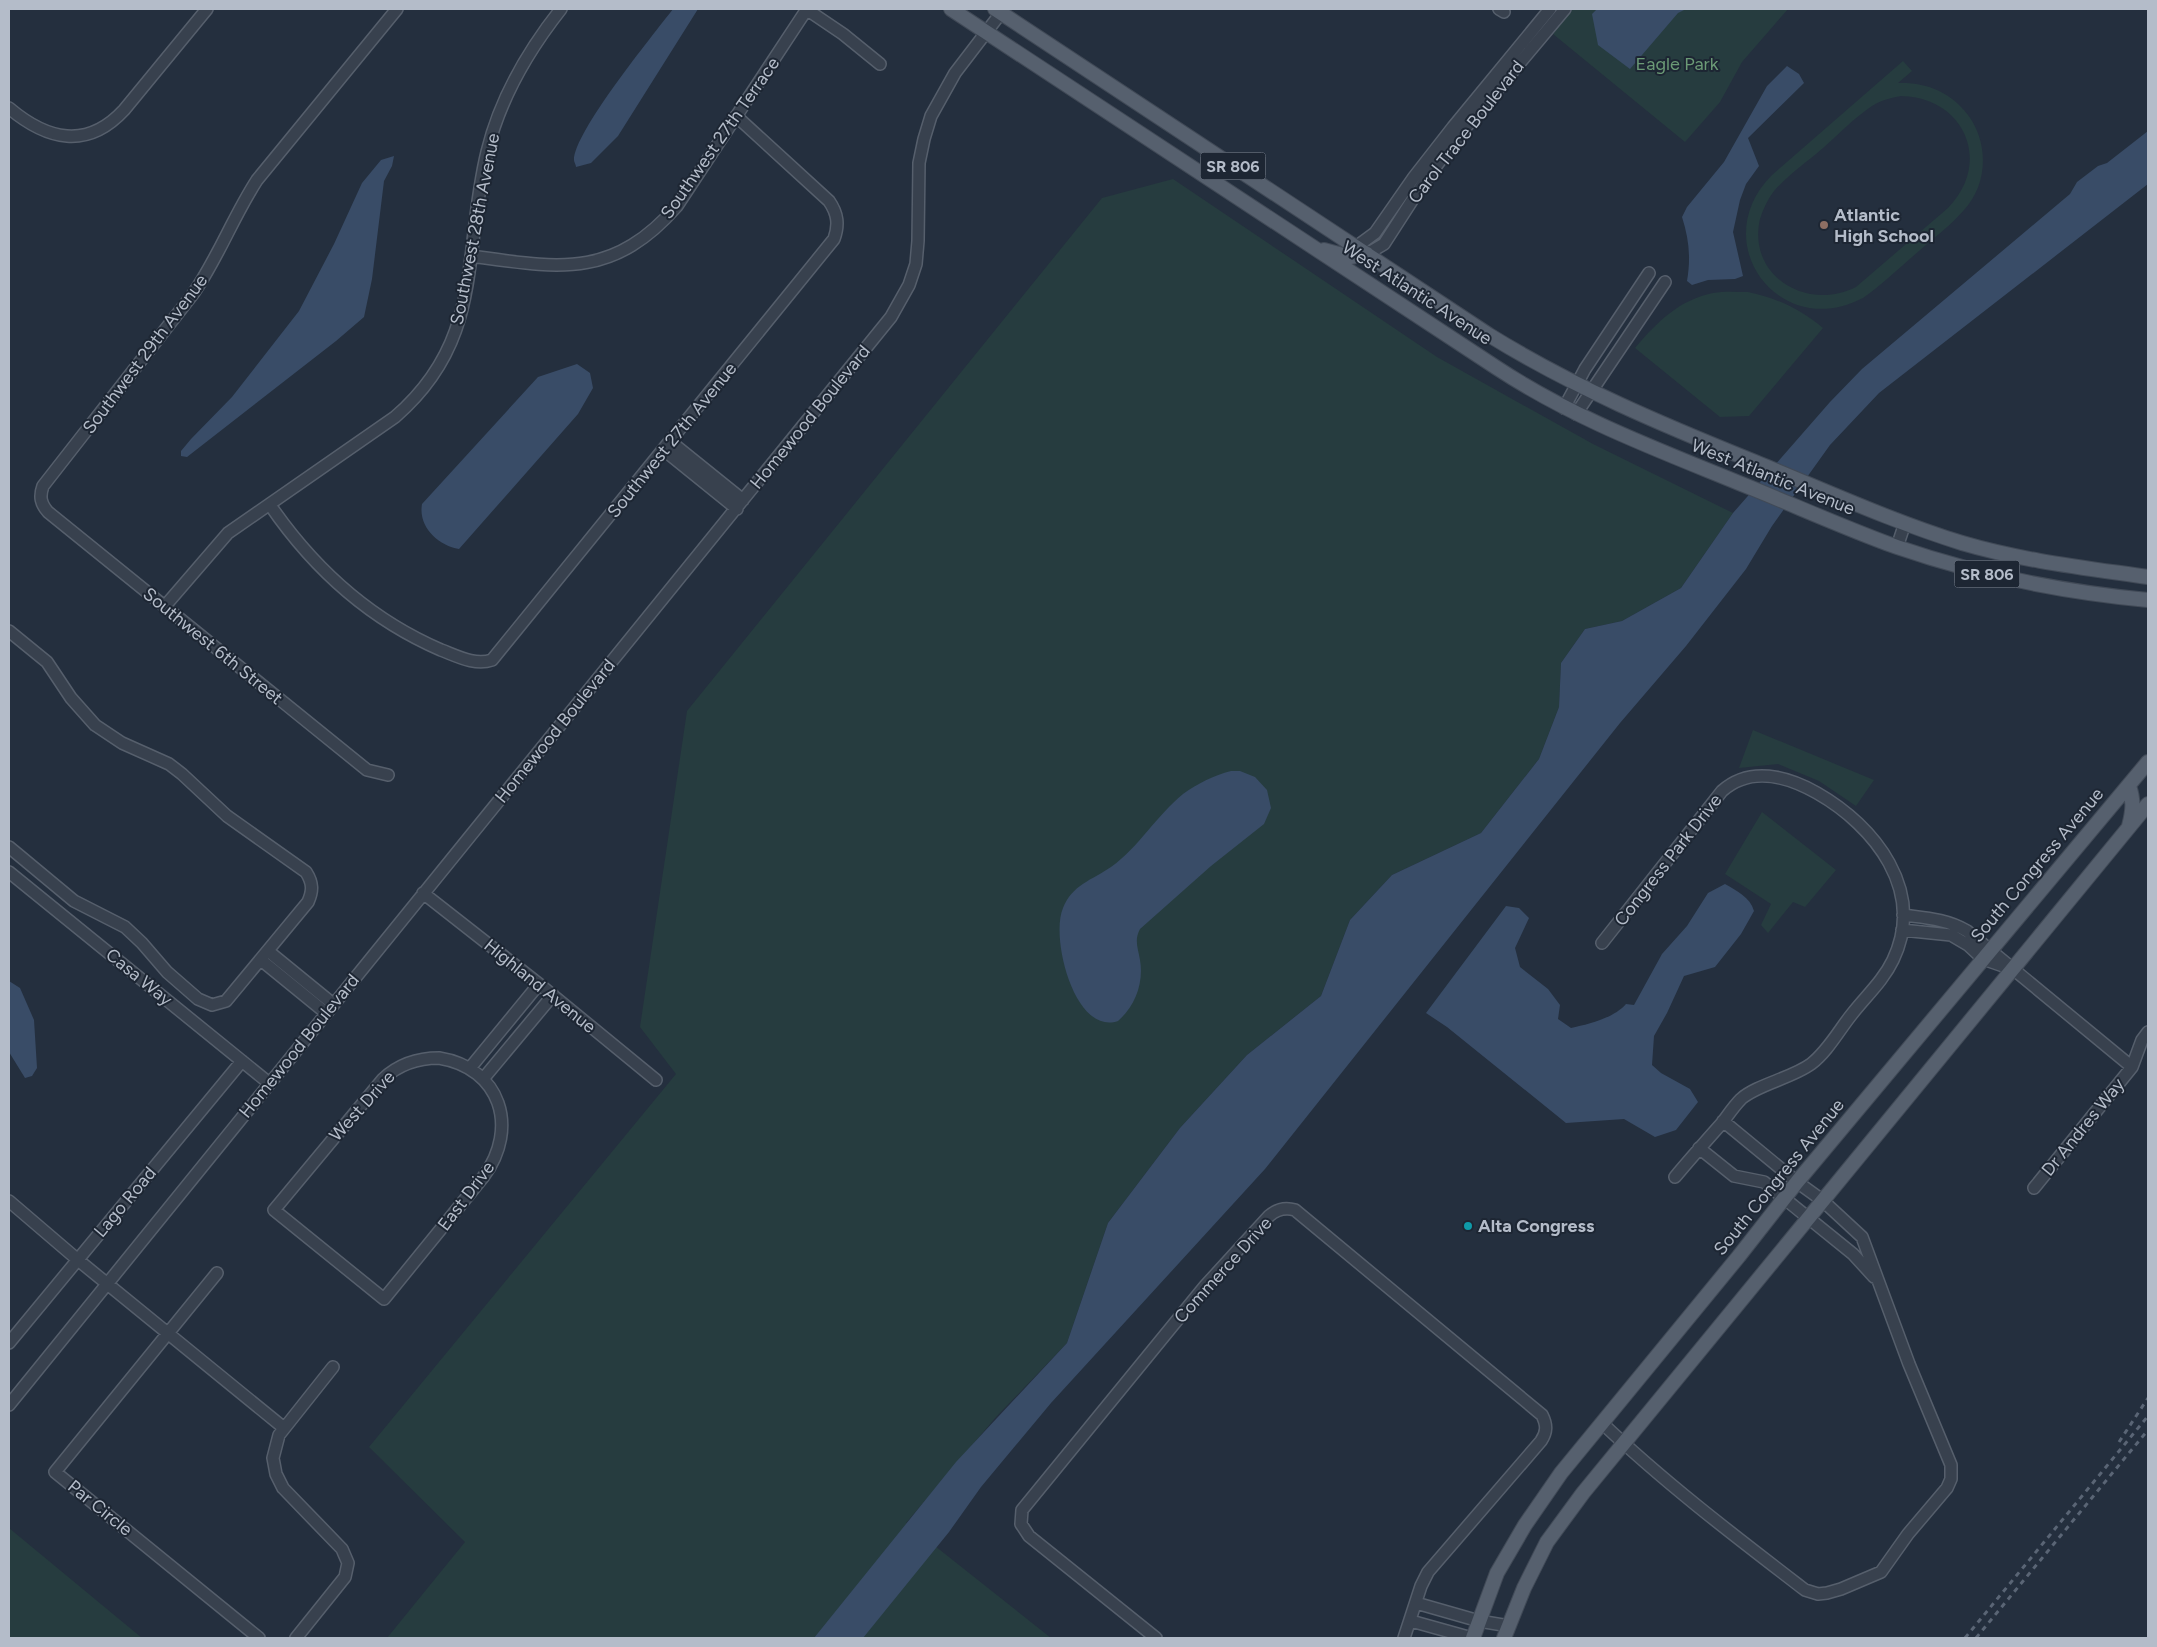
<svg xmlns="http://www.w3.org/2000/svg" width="2157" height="1647" viewBox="0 0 2157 1647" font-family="Figtree,sans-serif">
  <rect width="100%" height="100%" fill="#242f3e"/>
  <!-- green -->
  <path fill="#263c3f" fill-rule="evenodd" d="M1573,9H1788L1742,62L1720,102L1685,142L1553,34Z
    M1903,61L1912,71L1898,83C1926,82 1951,92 1968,115C1989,143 1988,184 1964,210C1951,225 1934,238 1919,251C1900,267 1883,284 1863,298C1779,342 1705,242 1772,175ZM1901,96C1964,97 1993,162 1948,208L1856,287C1807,312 1747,276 1760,219C1763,209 1768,199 1774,191C1788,175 1807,162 1823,148C1839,134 1854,118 1872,106C1881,100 1891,98 1901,96Z
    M1173,179L1437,357L1593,444L1733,513L1681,588L1622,621L1585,629L1561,663L1559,707L1539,759L1481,833L1392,875L1350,920L1321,996L1247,1055L1180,1128L1108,1223L1067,1343L996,1417L906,1523L1051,1638H387L465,1542L369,1447L676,1074L640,1027L687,711L1102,198Z
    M1748,292C1777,298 1800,309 1823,328L1749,416L1720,417L1635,348C1657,322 1679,300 1713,293C1724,291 1737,292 1748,292Z
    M1753,730L1874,780L1856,806L1819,781L1778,764L1739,768Z
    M1762,812L1836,870L1805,907L1793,902L1768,933L1761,925L1771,904L1725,874Z
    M9,1528L142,1638H9Z"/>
  <!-- water -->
  <path fill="#394c67" d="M673,9H698L618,136L591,163L576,167C576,165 574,162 574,160C574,132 653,35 673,9Z
    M1597,9H1686L1678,13L1630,69L1598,45L1592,14Z
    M1787,66L1799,74L1804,83L1748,138L1759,166L1746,184L1740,200L1733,232L1743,276L1735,279L1708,280L1692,285L1687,281C1691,258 1689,239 1682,217L1687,207L1724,162L1767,86Z
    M2148,131V184L1879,393L1830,445L1772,526L1746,569L1686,646L1620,723L1265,1169L1051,1403L981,1487L949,1532L863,1638H814L956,1462L1067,1343L1108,1223L1180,1128L1247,1055L1321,996L1350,920L1392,875L1481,833L1539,759L1559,707L1561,663L1585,629L1622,621L1681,588L1733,513L1830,402L1862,369L2070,194L2077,182L2098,166L2107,163Z
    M394,156L392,166L384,181L372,279L364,317L336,341L187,457L181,456V451L191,439L232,397L299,311L334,244L362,183L381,160Z
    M577,364L590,373L593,388L578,414L459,549C438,545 418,527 422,504L538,377Z
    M1231,771H1240L1255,777L1267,790L1271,808L1264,824L1211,866L1140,929C1134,940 1138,948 1140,960C1144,983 1135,1006 1118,1021C1075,1036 1050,938 1063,908C1072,885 1092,880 1111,867C1139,847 1156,816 1183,794C1197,784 1214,775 1231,771Z
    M1725,884C1737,891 1750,897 1754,911L1741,934L1715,967L1684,976L1667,1013L1654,1036L1652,1065L1661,1073L1690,1089L1698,1102L1676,1130L1655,1137L1624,1119L1566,1123L1447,1027L1426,1013L1506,906L1519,908L1529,918L1515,948L1520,967L1548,989L1560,1005L1558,1019L1571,1028C1589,1024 1614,1018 1626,1004L1634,1005L1662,954L1687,926L1708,893Z
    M9,981L20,988L34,1020L37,1068L32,1076L25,1078L9,1052Z"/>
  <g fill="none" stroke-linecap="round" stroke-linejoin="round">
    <!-- minor casing -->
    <g stroke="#565f6c" stroke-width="14">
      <path id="minor" d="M806,9L843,34L880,64
        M1499,9L1504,12
        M9,108C47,140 87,150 124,110L207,9
        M1356,247L1375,233L1414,177L1453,127L1550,9
        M1367,254L1384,244L1424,182L1461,133L1565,9
        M471,256C558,268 612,280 677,206L807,9
        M1564,408L1585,369L1649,273
        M1576,414L1665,282
        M671,442L743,500
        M664,450L737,509
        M270,505C314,569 369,619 441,650C457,656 475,666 492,660L834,239C839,225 838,214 829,201L736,116
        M1897,547L1905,523
        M165,606L228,533L395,417C485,339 462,255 487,152C500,98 527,52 561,9
        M9,631L47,662L71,698L95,725L122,743L169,764L182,774L227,816L306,872C313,883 313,891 308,902L226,1001L212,1005L198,999L167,972L142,943L125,927L74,901L9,847
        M388,775L367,770L48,512C41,504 39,497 43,486L193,294C218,258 233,217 257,180L397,9
        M9,872L269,1083
        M423,893L539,984L656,1080
        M1903,915C1926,918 1947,919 1967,931L2132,1067
        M1902,930L1951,935L1968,945L1983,959L2006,967
        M1602,943L1722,791C1750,766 1787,776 1817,793C1875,826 1926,891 1893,960C1883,981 1866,996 1852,1014C1839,1030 1828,1051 1811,1064C1792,1078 1756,1085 1741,1099C1734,1106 1728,1115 1722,1123C1706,1141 1690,1159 1675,1177
        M268,951L333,1004
        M261,960L326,1013
        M439,1058C501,1068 519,1128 484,1176L384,1299L274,1210L383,1079C399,1064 417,1058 439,1058Z
        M470,1068L539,984
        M483,1079L553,995
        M1699,1148L1734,1176L1764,1182L1853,1254L1874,1277
        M2034,1188L2132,1067L2142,1040L2148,1032
        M9,1201L78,1260L284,1428
        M217,1273L55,1472L259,1638
        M9,1343L242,1061
        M9,1405L891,317L909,285L916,264L918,241L919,163L924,139L931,116L955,73L1004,9
        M1602,1423C1665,1483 1736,1537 1805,1590L1818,1594L1827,1593L1841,1589L1881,1572L1908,1534L1947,1488L1951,1479V1465L1909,1364L1862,1237L1822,1200L1797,1182L1723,1121
        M1416,1603L1479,1621L1509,1626
        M1411,1621L1472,1638
        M296,1638L345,1577L348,1563L342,1549L283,1488L276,1474L273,1458L279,1435L333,1367
        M1156,1638L1029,1536L1021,1524L1022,1510L1205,1286L1269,1216C1277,1209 1285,1207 1295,1210L1542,1415C1547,1425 1547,1432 1541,1441L1428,1572L1421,1586L1404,1638"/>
    </g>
    <!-- major casing -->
    <g stroke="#414a57" stroke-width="16">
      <path id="major" d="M951,9L1497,368C1573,418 1656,449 1739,483C1792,504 1844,528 1897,547C1978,575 2063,592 2148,600
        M995,9L1489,335C1573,387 1663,425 1755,462C1824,490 1891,521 1962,543C2023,561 2086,568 2148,577
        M1324,250L1350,257L1367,254
        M2129,786C2134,800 2133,811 2129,826
        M1473,1638L1497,1573L1525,1525L1561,1473L1739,1256L1797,1182L2148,762
        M1504,1638L1524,1588L1547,1542L1583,1493L2148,804"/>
    </g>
    <!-- minor -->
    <use href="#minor" stroke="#38414e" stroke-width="11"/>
    <!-- major -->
    <use href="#major" stroke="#56606e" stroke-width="14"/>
    <!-- rail -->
    <path stroke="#5a6575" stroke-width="3" stroke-dasharray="5 5" stroke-linecap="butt" d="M2119,1442L2148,1398
      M1965,1638L2148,1416
      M1976,1638L2148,1430"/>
  </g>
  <!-- markers -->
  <circle fill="#8d6e63" stroke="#1d2633" stroke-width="2" cx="1824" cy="225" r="5"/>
  <circle fill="#0f9aa8" stroke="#1d2633" stroke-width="2" cx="1468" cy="1226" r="5"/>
  <g text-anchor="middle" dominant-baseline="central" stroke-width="4" stroke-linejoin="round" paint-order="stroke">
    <!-- shield labels -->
    <g fill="#1d2633" stroke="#878f9c" stroke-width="1">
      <rect x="1200.5" y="152.5" width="65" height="27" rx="4"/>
      <rect x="1954.5" y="560.5" width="65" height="27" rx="4"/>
    </g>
    <g font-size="16" font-weight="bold" fill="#b4bcc9">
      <text x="1233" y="166">SR 806</text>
      <text x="1987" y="574">SR 806</text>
    </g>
    <!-- park labels -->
    <g font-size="18" fill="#6b9a76" stroke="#1d2633">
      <text x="1677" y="64">Eagle Park</text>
    </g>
    <!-- street labels -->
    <g font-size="18" fill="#b4bcc9" stroke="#1d2633">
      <text transform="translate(1466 132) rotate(-52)">Carol Trace Boulevard</text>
      <text transform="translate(720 138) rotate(-55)">Southwest 27th Terrace</text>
      <text transform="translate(475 229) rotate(-79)">Southwest 28th Avenue</text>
      <text transform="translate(1417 293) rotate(33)">West Atlantic Avenue</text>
      <text transform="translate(145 354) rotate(-53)">Southwest 29th Avenue</text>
      <text transform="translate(810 417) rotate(-51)">Homewood Boulevard</text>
      <text transform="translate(672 440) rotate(-51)">Southwest 27th Avenue</text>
      <text transform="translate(1773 477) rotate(22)">West Atlantic Avenue</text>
      <text transform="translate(213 646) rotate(39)">Southwest 6th Street</text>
      <text transform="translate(555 731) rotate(-51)">Homewood Boulevard</text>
      <text transform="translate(1668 860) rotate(-52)">Congress Park Drive</text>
      <text transform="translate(2037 865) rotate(-50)">South Congress Avenue</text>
      <text transform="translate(139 977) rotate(39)">Casa Way</text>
      <text transform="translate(540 986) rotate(39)">Highland Avenue</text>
      <text transform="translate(299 1046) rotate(-51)">Homewood Boulevard</text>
      <text transform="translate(362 1106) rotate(-48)">West Drive</text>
      <text transform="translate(2083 1127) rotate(-51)">Dr Andres Way</text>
      <text transform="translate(1779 1177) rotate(-51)">South Congress Avenue</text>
      <text transform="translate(466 1196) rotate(-53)">East Drive</text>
      <text transform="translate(125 1202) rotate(-50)">Lago Road</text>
      <text transform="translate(1223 1270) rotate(-48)">Commerce Drive</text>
      <text transform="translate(100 1508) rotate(39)">Par Circle</text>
    </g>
    <!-- poi labels -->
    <g font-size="18" font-weight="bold" fill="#b4bcc9" stroke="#1d2633" text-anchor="start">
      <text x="1834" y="215">Atlantic<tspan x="1834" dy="21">High School</tspan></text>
      <text x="1478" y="1226">Alta Congress</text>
    </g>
  </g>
  <!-- border -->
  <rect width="2157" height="1647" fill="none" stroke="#b4bcc9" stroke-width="20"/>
</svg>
